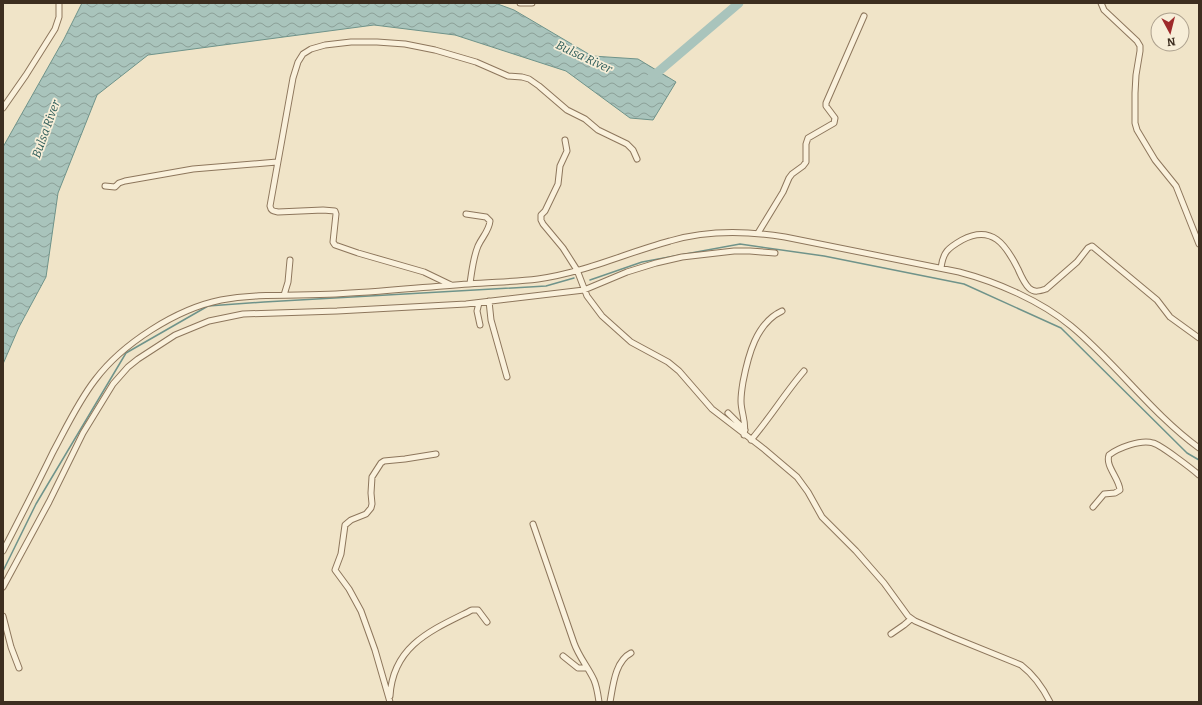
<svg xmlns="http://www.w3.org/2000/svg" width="1202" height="705" viewBox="0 0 1202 705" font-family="Bitter,serif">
  <defs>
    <pattern id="water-waves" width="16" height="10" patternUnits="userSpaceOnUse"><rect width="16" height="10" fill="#a9c4bc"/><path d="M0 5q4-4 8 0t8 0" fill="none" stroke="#8ba098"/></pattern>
  </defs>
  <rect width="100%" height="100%" fill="#f0e4c8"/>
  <!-- water -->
  <path fill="url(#water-waves)" stroke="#6f938a" d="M82,3H495L514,10L592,56L638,59L676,82L653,120L630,118L566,71L455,35L374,25L148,55L97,95L58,193L46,277L19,327L3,364V147L64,39Z"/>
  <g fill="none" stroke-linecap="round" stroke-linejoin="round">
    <!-- stream -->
    <path stroke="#6f938a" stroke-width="1.5" d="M590,280L642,262L740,244L824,256L964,284L1061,328L1187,453L1199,460
      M3,571L36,504L126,353L208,306L264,302L546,286L574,278"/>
    <!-- river -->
    <path stroke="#a9c4bc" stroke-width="9" d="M651,78L739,3"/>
    <!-- minor casing -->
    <g stroke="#8d765c" stroke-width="7">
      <path id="minor" d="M520,3H532
        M1101,3L1104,10L1137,41L1140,46V51L1136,75L1135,93V123L1137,130L1155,160L1176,186L1199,244
        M3,108L26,75L55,29L59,17V3
        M565,140L567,151L560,166L558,184L545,211L541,215V220L543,224L563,248L577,270L587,296L602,316L631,342L668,362L679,371L712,409L764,449L797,477L808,492L822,517L856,551L884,583L908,616L915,621L952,637L1021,665C1034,675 1043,688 1050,702
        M105,186L115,187L119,183L125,181L193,169L277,162
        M466,214L486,217L490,221C489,231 482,237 478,246C473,258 472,271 470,283
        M758,233L783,192L789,178L792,174L803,166L806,162V144L808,138L834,123L835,118L826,106V103L864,16
        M941,268C943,252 948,248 962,240C992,224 1006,245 1018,269C1021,276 1024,283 1029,288C1034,293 1040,291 1046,289L1077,262L1088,248L1092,246L1157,300L1170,317L1199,338
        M451,285L424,272L358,253L335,245L333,242L336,214L335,211L323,210L278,212C273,211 271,211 270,206L293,78L298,62L303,54L311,49L325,45L351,42H377L405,44L435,50L476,62L508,76L522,77L529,79L539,86L567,110L585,119L598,130L627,144L633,150L637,159
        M284,295L288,282L290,260
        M489,301L491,320L507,377
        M479,303L477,311L480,325
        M728,413L745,430
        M744,435C747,423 741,413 741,401C741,395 742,388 743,382C748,356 756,323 782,311
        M751,440C770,418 785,393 804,371
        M1093,507L1104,494L1115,493L1120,490C1119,478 1105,466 1109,455C1118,448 1141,439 1153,443C1161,445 1192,469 1199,475
        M533,524L574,643C579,657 588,667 594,680C597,687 598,695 599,702
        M3,551C20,518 37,485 53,452C66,428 78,402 95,380C122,344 176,309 221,300C258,293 298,296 336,294C380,292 424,287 469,284C492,282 515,282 538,279C583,273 626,253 670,241C707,230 748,231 785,237L959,272C997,282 1041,301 1071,326C1116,363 1152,414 1199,448
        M3,587L49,502L83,433L113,384L128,367L138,359L175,335L209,321L243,314L337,311L466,304L584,290L627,272L656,263L682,257L734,251H750L775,253
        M3,616L11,647L19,668
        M891,634L904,625L911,619
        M563,656L578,668H587
        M390,696C393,645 432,630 472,610H478L487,622
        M390,702L375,650L361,611L349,589L335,570L341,554L345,525L351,520L366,514L371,508L372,504L371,493L372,477L381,463L384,461L405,459L436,454
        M610,702C613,686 615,661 631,653"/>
    </g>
    <!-- minor -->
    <use href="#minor" stroke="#faf1dc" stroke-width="5"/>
  </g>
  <g text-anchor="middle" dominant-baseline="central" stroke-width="3.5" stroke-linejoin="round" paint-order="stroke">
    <!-- water labels -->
    <g font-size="12" font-style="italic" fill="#2f5d5a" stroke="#f7eed8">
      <text transform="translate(584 57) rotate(25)">Bulsa River</text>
      <text transform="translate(46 129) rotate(-70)">Bulsa River</text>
    </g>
  </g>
  <!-- border -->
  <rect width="1202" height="705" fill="none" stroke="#3d2e20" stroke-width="8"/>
  <!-- north arrow -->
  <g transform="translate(1170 32) rotate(173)"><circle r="19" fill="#f7eed8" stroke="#ada18e"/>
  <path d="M0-3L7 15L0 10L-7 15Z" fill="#9e2a2b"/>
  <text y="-6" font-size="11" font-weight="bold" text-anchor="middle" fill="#3d2e20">N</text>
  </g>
</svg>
